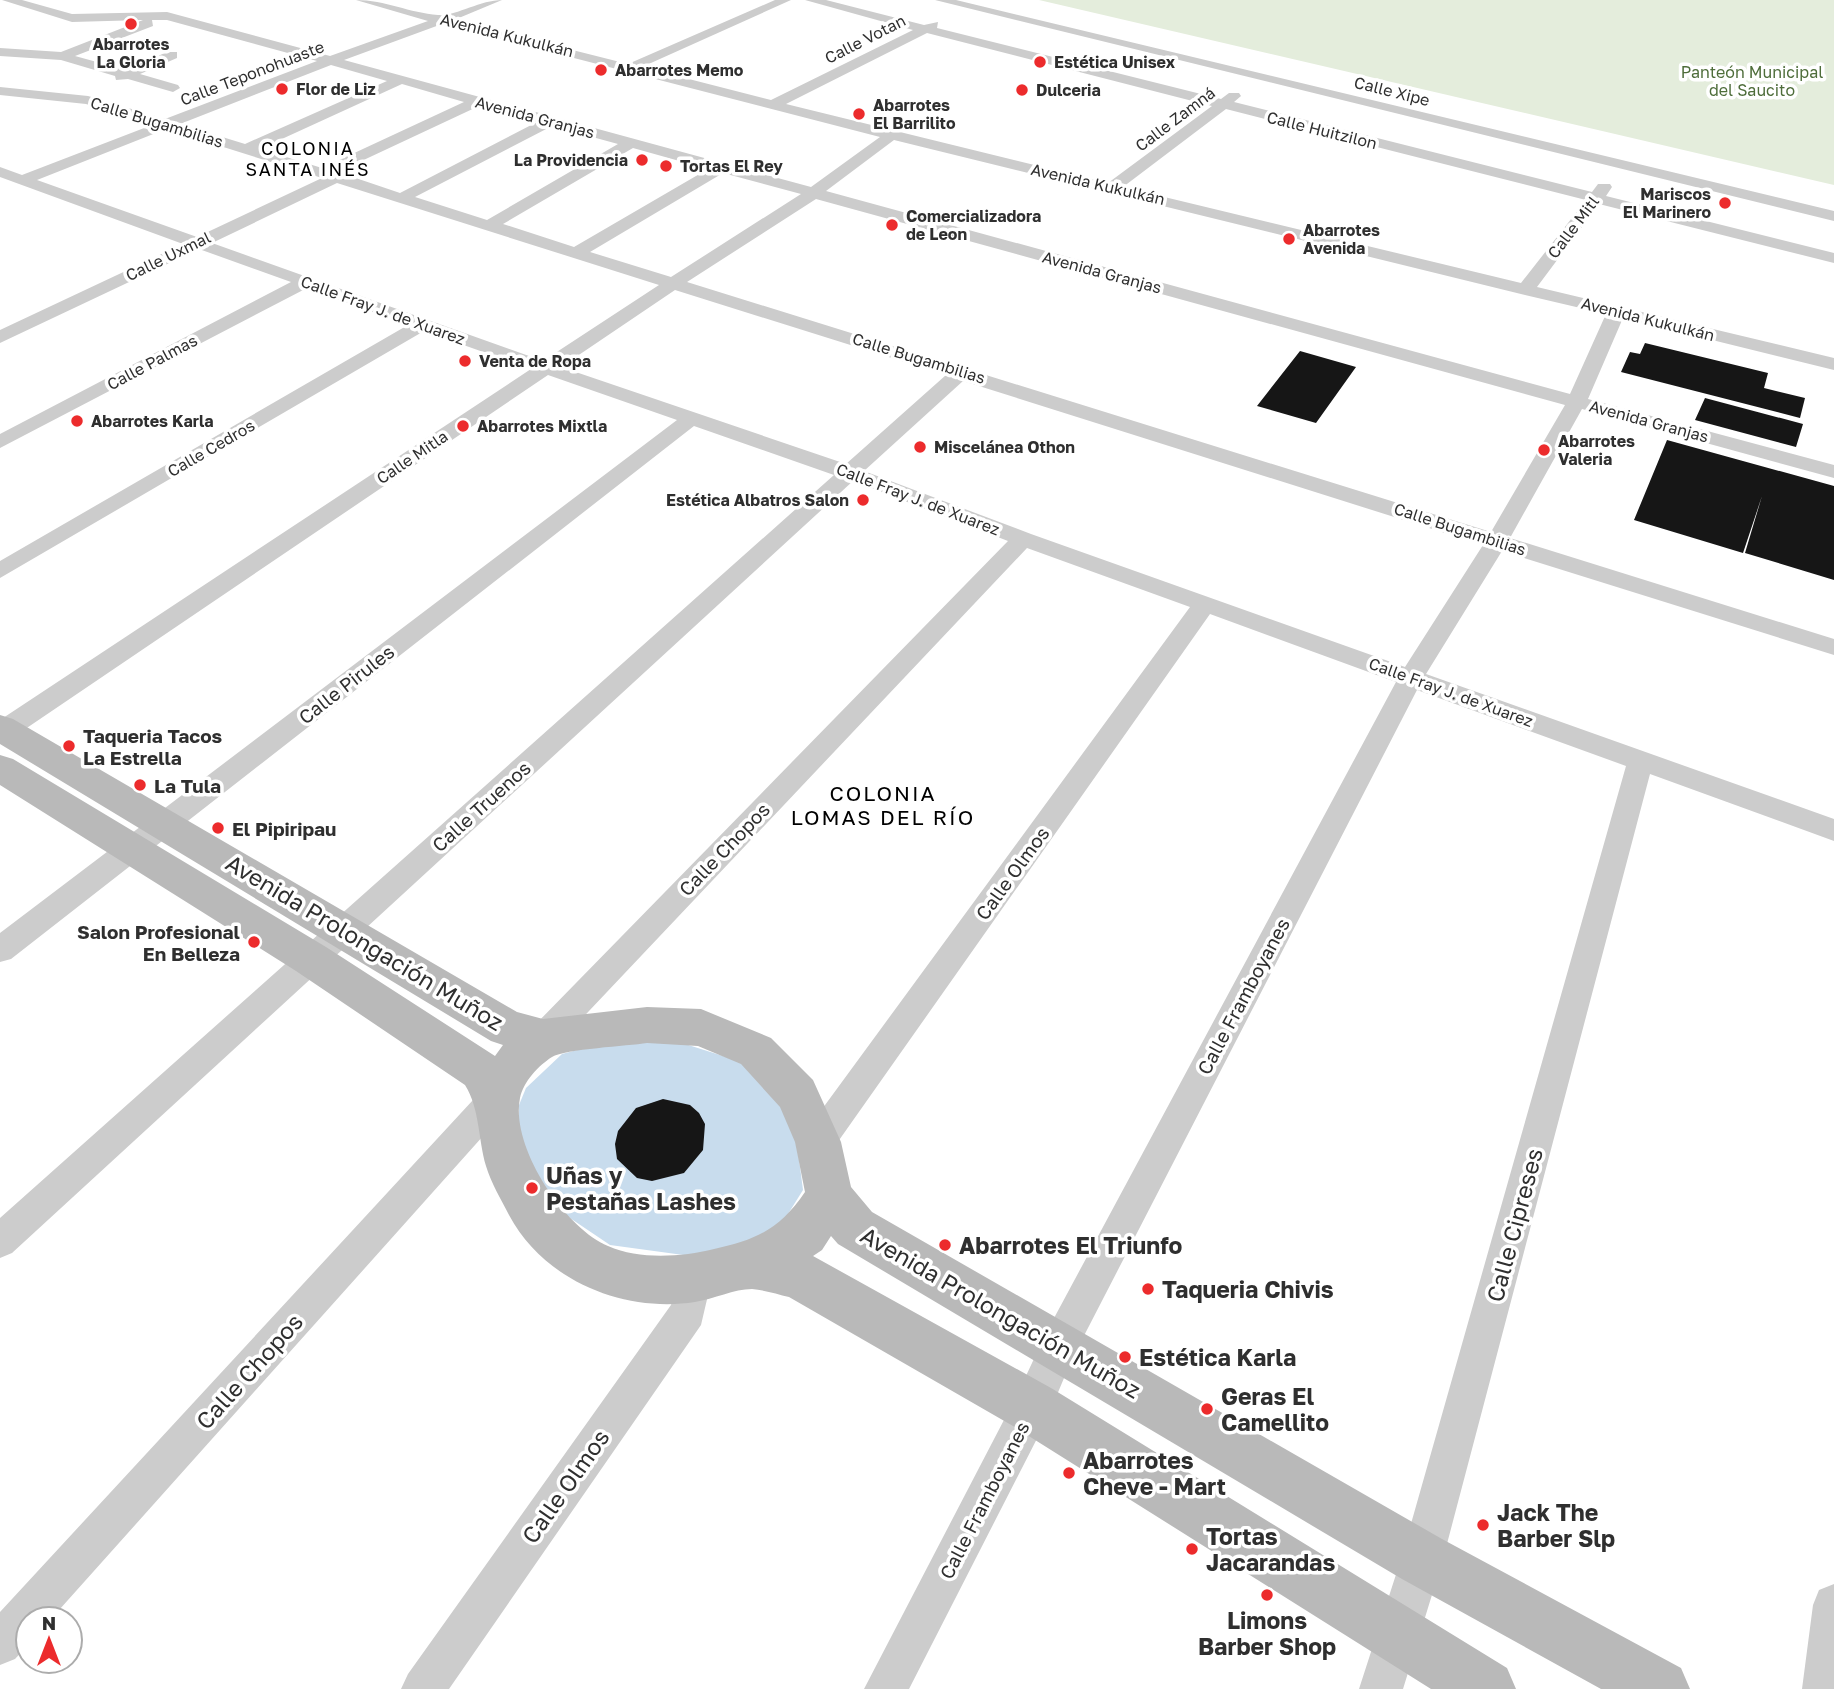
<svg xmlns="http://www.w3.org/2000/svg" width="1834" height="1689" viewBox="0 0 1834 1689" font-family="'Golos Text',sans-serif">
  <rect width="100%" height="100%" fill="#fff"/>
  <!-- green -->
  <path fill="#e4eddc" d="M1039,0H1834V185Z"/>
  <!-- water -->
  <path fill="#c8dced" d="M615,1040L682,1043L742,1062L782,1101L797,1144L803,1190L778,1230L698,1257L610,1245L564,1214L519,1154V1105L526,1088L562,1054Z"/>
  <!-- building -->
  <path fill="#161616" d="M1645,343L1768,373L1764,388L1805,398L1800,418L1621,372L1630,352L1640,354Z
    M1300,351L1356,367L1316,423L1257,406Z
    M1705,398L1803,424L1796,447L1695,420Z
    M1667,440L1834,486V580L1745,553L1762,496L1743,553L1634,520Z
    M663,1099L690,1105L699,1113L705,1124L703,1150L684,1173L652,1181L637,1178L617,1159L615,1144L618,1131L636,1108Z"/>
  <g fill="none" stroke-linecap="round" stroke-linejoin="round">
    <!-- street -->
    <path fill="#ccc" fill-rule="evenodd" d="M2,0H22L72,14L167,12L330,56L428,21L356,0C385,0 410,13 438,15C454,17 480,0 502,0L454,20L628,64L775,0H791L642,67L771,100L913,30L805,0H826L924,25L938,22L937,28L1221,99L1229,93H1239L1241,96L1234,102L1592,192L1598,184H1610L1612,187L1606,196L1834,253V263L1599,204L1537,287L1834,358V370L1623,318L1588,399L1834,465V478L1582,409L1510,538L1834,639V655L1502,551L1426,674L1834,819V841L1650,774L1443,1559L1403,1689H1359L1401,1559L1626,766L1417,690L1072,1359L1046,1421L909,1689H864L1018,1393L1046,1333L1396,682L1210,614L830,1153L818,1157L806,1153L801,1142L806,1131L1190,607L1027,548L554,1048L543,1052L532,1048L527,1038L532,1028L1008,541L853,481L12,1253L0,1258V1218L834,475L694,426L11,959L0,962V933L677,420L548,375L9,740L0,742V720L531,369L424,331L0,578V561L408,325L307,288L0,448V434L291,282L199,249L0,343V330L183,244L0,177V167L22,175L152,125L86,104L0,95V87L88,96L165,119L317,61L167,20H152L153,26L75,56L126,70L167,52H177V58L140,74L178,85L180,88L173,92L128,79L116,80L115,76L61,60L0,56V48L61,52L143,20L72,22ZM442,24L880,137L811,187L344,60ZM927,33L1212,106L1108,183L786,104ZM331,65L387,81L245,144L180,124ZM402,84L464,102L322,168L260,149ZM479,106L537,122L400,193L338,172ZM1226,109L1586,200L1521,283L1123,187ZM552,126L618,144L487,220L415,197ZM166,129L322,178L197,237L37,180ZM894,140L1525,295L1606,314L1570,394L826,191ZM633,148L708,169L574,247L503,224ZM723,173L801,194L671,277L590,252ZM337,183L659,285L543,361L212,243ZM816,199L1565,405L1491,532L687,282ZM675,290L946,375L846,464L561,367ZM963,381L1483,545L1405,667L1031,534L864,471Z
      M935,0H956L1834,211V221Z
      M497,1082L509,1087L513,1097L509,1107L51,1619H28V1645L15,1659L0,1665V1612L485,1087Z
      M694,1260L707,1265L712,1278L701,1325L449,1689H401L408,1674L671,1305L681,1265Z
      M1834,1584V1689H1802L1813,1605L1819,1590Z"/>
    <!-- secondary -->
    <path fill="#b9b9b9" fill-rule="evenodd" d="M0,715L13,719L517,1012L543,1019L647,1007L701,1009L771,1038L813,1080L841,1142L851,1187L872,1212L1442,1539L1681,1668L1690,1689H1601L1402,1579L838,1244L831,1236L822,1250L813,1256L1051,1388L1507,1668L1516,1689H1431L1013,1426L789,1297C777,1294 764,1290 752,1289C734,1289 714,1299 695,1302C624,1313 544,1281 509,1215C501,1199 491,1183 486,1166C478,1139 480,1109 465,1085L296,971L0,785V755L13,759L326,947L495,1056L503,1045L491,1041L0,744ZM647,1043L698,1046L741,1064L780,1107L795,1142L805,1192C780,1229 756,1240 714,1249C681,1257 640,1260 608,1246C565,1228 510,1147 520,1098C523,1082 539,1065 552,1057C565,1049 628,1046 647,1043Z"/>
  </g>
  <!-- markers -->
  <g fill="#ec2b2c" stroke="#fff" stroke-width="2.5">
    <circle cx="131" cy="24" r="7"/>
    <circle cx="1040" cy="62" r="7"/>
    <circle cx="601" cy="70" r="7"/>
    <circle cx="282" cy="89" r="7"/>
    <circle cx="1022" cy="90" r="7"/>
    <circle cx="859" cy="114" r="7"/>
    <circle cx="642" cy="160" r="7"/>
    <circle cx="666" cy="166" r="7"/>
    <circle cx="1725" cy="203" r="7"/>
    <circle cx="892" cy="225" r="7"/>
    <circle cx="1289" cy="239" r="7"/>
    <circle cx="465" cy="361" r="7"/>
    <circle cx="77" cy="421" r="7"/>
    <circle cx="463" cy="426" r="7"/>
    <circle cx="920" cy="447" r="7"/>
    <circle cx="1544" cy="450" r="7"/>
    <circle cx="863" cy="500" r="7"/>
    <circle cx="69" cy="746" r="7"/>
    <circle cx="140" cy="785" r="7"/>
    <circle cx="218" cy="828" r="7"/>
    <circle cx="254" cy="942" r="7"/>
    <circle cx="532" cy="1188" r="7"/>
    <circle cx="945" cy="1245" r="7"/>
    <circle cx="1148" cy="1289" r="7"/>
    <circle cx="1125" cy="1357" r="7"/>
    <circle cx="1207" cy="1409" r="7"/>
    <circle cx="1069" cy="1473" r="7"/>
    <circle cx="1483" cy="1525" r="7"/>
    <circle cx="1192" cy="1549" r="7"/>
    <circle cx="1267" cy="1595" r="7"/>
  </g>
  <g text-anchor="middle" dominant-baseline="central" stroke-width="7" stroke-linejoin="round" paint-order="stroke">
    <!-- far-street labels -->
    <g font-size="16" fill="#2f2f2f" stroke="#fff">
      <text transform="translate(507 35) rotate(14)">Avenida Kukulkán</text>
      <text transform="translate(865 39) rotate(-27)">Calle Votan</text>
      <text transform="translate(252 73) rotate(-21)">Calle Teponohuaste</text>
      <text transform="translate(1392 91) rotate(14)">Calle Xipe</text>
      <text transform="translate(535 117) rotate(15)">Avenida Granjas</text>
      <text transform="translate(1175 119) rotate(-37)">Calle Zamná</text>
      <text transform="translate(157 122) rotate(17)">Calle Bugambilias</text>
      <text transform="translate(1322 130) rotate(14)">Calle Huitzilon</text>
      <text transform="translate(1098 184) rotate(13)">Avenida Kukulkán</text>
      <text transform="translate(1573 227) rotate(-53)">Calle Mitl</text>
      <text transform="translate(168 256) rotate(-26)">Calle Uxmal</text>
      <text transform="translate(1102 272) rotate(15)">Avenida Granjas</text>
      <text transform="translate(383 310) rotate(20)">Calle Fray J. de Xuarez</text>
      <text transform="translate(1648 319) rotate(14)">Avenida Kukulkán</text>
      <text transform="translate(919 358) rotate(17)">Calle Bugambilias</text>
      <text transform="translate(152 362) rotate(-28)">Calle Palmas</text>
      <text transform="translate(1649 421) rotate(15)">Avenida Granjas</text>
      <text transform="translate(211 448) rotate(-30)">Calle Cedros</text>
      <text transform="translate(412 457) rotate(-34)">Calle Mitla</text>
      <text transform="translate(918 499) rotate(21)">Calle Fray J. de Xuarez</text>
      <text transform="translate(1460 529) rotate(18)">Calle Bugambilias</text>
      <text transform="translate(1451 692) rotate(20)">Calle Fray J. de Xuarez</text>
    </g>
    <!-- far-poi labels -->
    <g font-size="16" font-weight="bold" fill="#2f2f2f" stroke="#fff" text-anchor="start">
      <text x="131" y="44" text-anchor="middle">Abarrotes<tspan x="131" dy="18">La Gloria</tspan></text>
      <text x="1054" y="62">Estética Unisex</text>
      <text x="615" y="70">Abarrotes Memo</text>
      <text x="296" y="89">Flor de Liz</text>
      <text x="1036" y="90">Dulceria</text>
      <text x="873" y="105">Abarrotes<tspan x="873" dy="18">El Barrilito</tspan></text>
      <text x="628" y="160" text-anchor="end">La Providencia</text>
      <text x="680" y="166">Tortas El Rey</text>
      <text x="1711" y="194" text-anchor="end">Mariscos<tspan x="1711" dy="18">El Marinero</tspan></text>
      <text x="906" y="216">Comercializadora<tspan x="906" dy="18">de Leon</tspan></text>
      <text x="1303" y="230">Abarrotes<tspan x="1303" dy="18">Avenida</tspan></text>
      <text x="479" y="361">Venta de Ropa</text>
      <text x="91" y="421">Abarrotes Karla</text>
      <text x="477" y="426">Abarrotes Mixtla</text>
      <text x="1558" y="441">Abarrotes<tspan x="1558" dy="18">Valeria</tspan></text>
      <text x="934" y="447">Miscelánea Othon</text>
      <text x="849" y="500" text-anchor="end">Estética Albatros Salon</text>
    </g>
    <!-- far-park labels -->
    <g font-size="16" fill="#4e6d3a" stroke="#fff">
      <text x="1752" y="72">Panteón Municipal<tspan x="1752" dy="18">del Saucito</tspan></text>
    </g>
    <!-- far-neighbourhood labels -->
    <g font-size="18" letter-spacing="2" fill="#000" stroke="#fff">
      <text x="308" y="148">COLONIA<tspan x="308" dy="21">SANTA INÉS</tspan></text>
    </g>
    <!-- street labels -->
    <g font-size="19" fill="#2f2f2f" stroke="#fff">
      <text transform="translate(346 684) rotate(-38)">Calle Pirules</text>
      <text transform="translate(481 806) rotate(-42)">Calle Truenos</text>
      <text transform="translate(724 849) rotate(-46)">Calle Chopos</text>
      <text transform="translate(1012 873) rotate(-54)">Calle Olmos</text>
      <text transform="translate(1243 996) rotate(-62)">Calle Framboyanes</text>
      <text transform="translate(984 1500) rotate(-63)">Calle Framboyanes</text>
    </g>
    <!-- poi labels -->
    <g font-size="19" font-weight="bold" fill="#2f2f2f" stroke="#fff" text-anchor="start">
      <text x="83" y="735">Taqueria Tacos<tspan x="83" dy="22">La Estrella</tspan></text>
      <text x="154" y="785">La Tula</text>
      <text x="232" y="828">El Pipiripau</text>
      <text x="240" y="931" text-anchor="end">Salon Profesional<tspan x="240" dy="22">En Belleza</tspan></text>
    </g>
    <!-- neighbourhood labels -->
    <g font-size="21" letter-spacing="2" fill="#000" stroke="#fff">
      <text x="883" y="793">COLONIA<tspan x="883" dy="24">LOMAS DEL RÍO</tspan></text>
    </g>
    <!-- near-street labels -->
    <g font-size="23" fill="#2f2f2f" stroke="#fff">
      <text transform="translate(365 942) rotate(31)">Avenida Prolongación Muñoz</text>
      <text transform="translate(1514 1225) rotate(-75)">Calle Cipreses</text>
      <text transform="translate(1001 1312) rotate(30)">Avenida Prolongación Muñoz</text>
      <text transform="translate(249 1371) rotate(-48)">Calle Chopos</text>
      <text transform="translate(565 1486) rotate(-55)">Calle Olmos</text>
    </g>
    <!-- near-poi labels -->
    <g font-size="23" font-weight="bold" fill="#2f2f2f" stroke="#fff" text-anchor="start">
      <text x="546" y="1175">Uñas y<tspan x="546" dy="26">Pestañas Lashes</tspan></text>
      <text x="959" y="1245">Abarrotes El Triunfo</text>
      <text x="1162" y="1289">Taqueria Chivis</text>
      <text x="1139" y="1357">Estética Karla</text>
      <text x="1221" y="1396">Geras El<tspan x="1221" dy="26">Camellito</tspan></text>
      <text x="1083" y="1460">Abarrotes<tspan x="1083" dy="26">Cheve - Mart</tspan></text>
      <text x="1497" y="1512">Jack The<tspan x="1497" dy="26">Barber Slp</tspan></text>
      <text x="1206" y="1536">Tortas<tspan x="1206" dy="26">Jacarandas</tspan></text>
      <text x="1267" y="1620" text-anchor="middle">Limons<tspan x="1267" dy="26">Barber Shop</tspan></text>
    </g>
  </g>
  <!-- north arrow -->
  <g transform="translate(49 1640)"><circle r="33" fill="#ffffff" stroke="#acacac" stroke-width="2"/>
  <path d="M0-5L12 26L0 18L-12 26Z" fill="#ec2b2c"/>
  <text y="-10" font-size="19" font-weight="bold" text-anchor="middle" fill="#2f2f2f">N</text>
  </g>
</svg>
